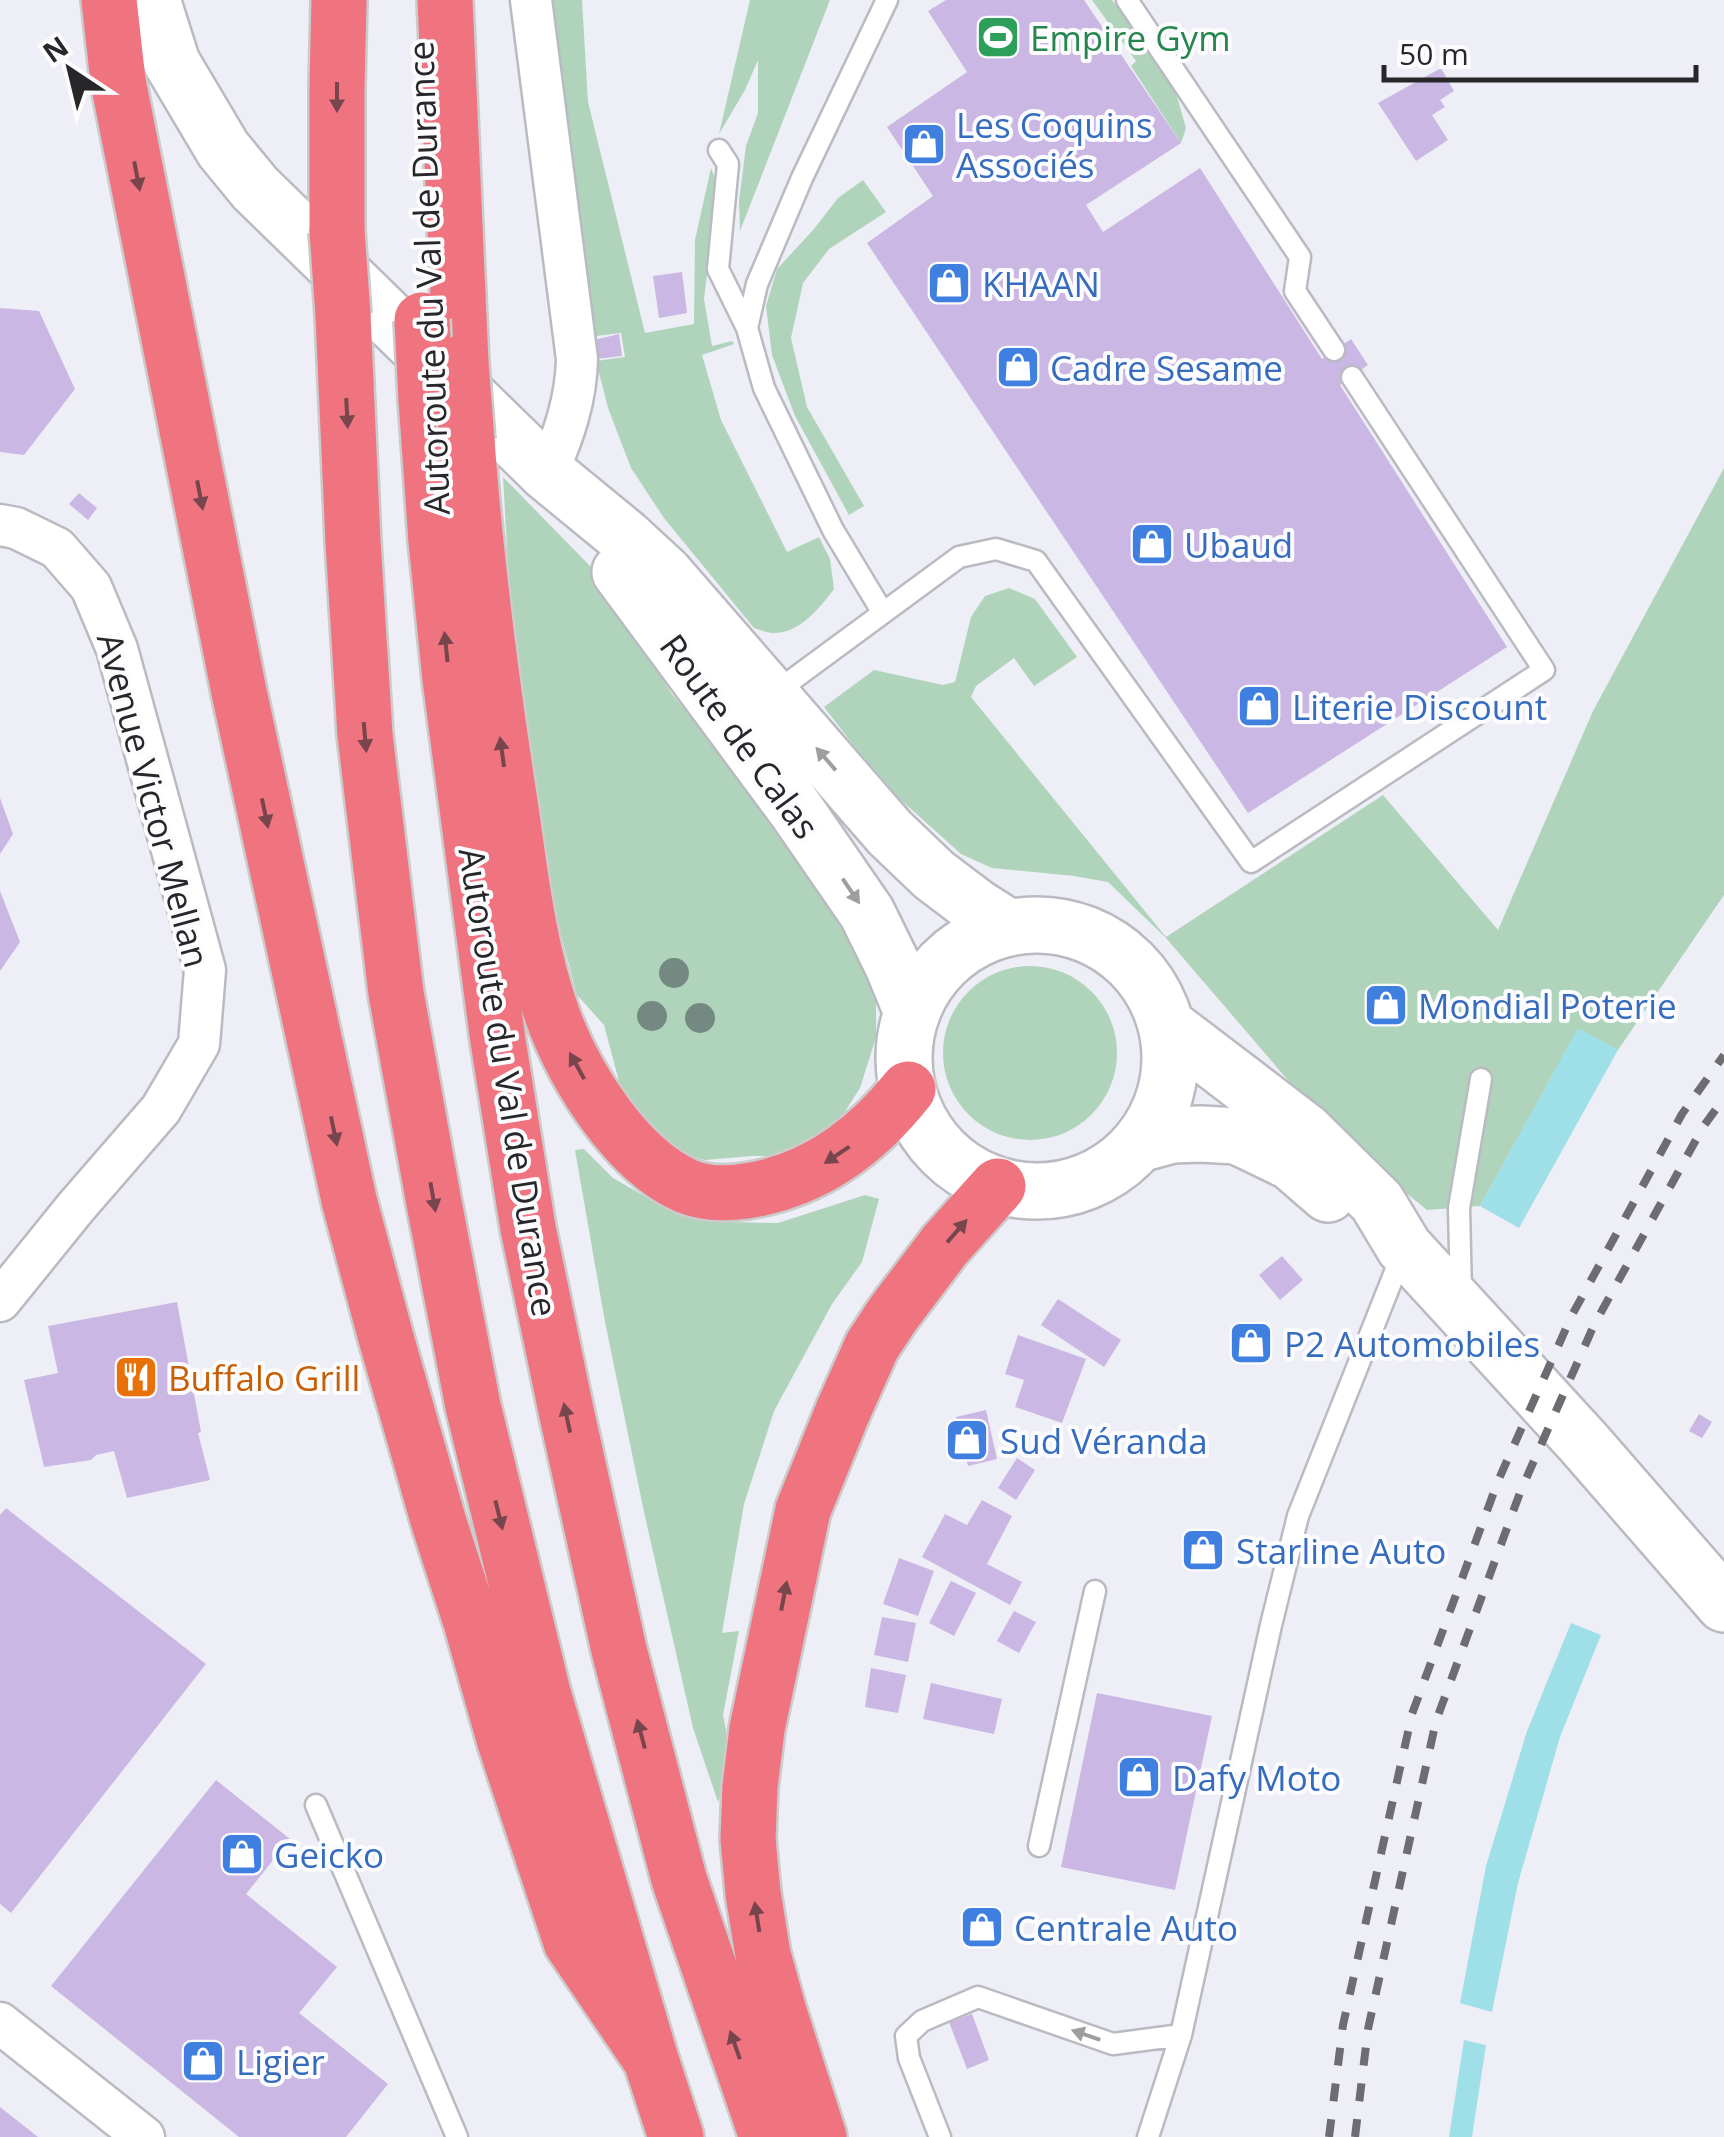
<svg xmlns="http://www.w3.org/2000/svg" width="1724" height="2137" viewBox="0 0 1724 2137" font-family="'Open Sans',sans-serif">
  <rect width="100%" height="100%" fill="#eeeef6"/>
  <!-- green -->
  <path fill="#b0d4bb" d="M554,0H582L588,102L645,333L694,324L695,240L711,168L718,187L704,299L712,346L732,341L734,344L702,355L721,420L787,552L819,537L830,559L834,589C819,609 798,635 771,633C765,632 760,630 754,628L664,518L631,468L608,408L596,361L625,357L621,333L588,337L551,21Z
    M750,0H830L740,231L739,201L746,146L758,113V60L745,90L719,134Z
    M1092,0H1112L1175,90L1186,128L1181,143L1131,66L1136,61Z
    M863,180L886,212L829,249L803,283L791,338L807,407L864,506L849,515L795,416L772,355L766,306L777,269L814,229L838,198Z
    M1724,468V895L1618,1050L1578,1029L1480,1206L1427,1210L1336,1136L1166,938L1108,882L1074,876L992,868L961,854L901,800L854,746L824,707L874,670L943,685L955,682L971,617L985,596L1009,588L1035,599L1077,657L1034,686L1014,658L976,686L971,697L1166,937L1383,795L1498,930L1593,711Z
    M503,477L591,567L632,635L672,694L747,785L858,940L876,996V1037L860,1088L839,1121L795,1156H752L705,1160L664,1151L636,1121L620,1085L604,1025L577,995L545,874L523,730L510,600Z
    M943 1053a87 87 0 1 1 174 0a87 87 0 1 1-174 0Z
    M584,1149L613,1178L669,1210L723,1222L778,1223L865,1195L879,1199L862,1262L832,1304L774,1411L744,1504L722,1633L739,1631L723,1715L729,1745L723,1789L718,1802L693,1728L644,1512L605,1322L575,1150Z"/>
  <!-- water -->
  <path fill="#9fe0e8" d="M1578,1028L1618,1050L1519,1228L1480,1206Z
    M1571,1623L1601,1635L1560,1737L1518,1883L1492,2012L1460,2003L1486,1866L1527,1731Z
    M1464,2040L1486,2045L1472,2137H1449Z"/>
  <!-- building -->
  <path fill="#cbb7e4" d="M946,0H1084L1181,143L1086,205L1103,232L1200,168L1322,359L1351,339L1368,365L1340,385L1507,647L1248,813L867,243L933,196L887,127L967,72L928,11Z
    M1441,68L1454,91L1440,100L1445,107L1432,115L1448,140L1416,161L1378,103Z
    M682,272L687,313L659,318L653,276Z
    M0,308L39,311L75,389L24,455L0,452Z
    M619,334L622,356L596,359L594,340Z
    M79,493L97,508L88,520L69,504Z
    M0,798L13,834L0,854Z
    M0,891L20,942L0,971Z
    M1282,1256L1303,1280L1280,1300L1259,1275Z
    M1058,1299L1121,1340L1104,1367L1041,1325Z
    M177,1302L201,1432L198,1433L210,1480L127,1498L114,1451L96,1455L91,1460L44,1467L24,1380L58,1373L48,1326Z
    M1018,1335L1086,1359L1062,1423L1015,1407L1024,1380L1005,1374Z
    M986,1410L997,1459L968,1466L956,1417Z
    M1699,1414L1712,1422L1702,1438L1689,1431Z
    M1017,1458L1035,1470L1016,1500L998,1488Z
    M982,1500L1012,1516L987,1564L1022,1582L1010,1605L922,1557L945,1514L967,1525Z
    M6,1508L206,1664L11,1913L0,1904V1515Z
    M899,1558L934,1571L918,1616L883,1604Z
    M951,1581L976,1593L954,1636L929,1623Z
    M1014,1611L1036,1622L1019,1653L997,1641Z
    M882,1617L916,1623L908,1662L874,1655Z
    M871,1668L906,1675L898,1713L865,1707Z
    M931,1683L1002,1699L994,1734L923,1719Z
    M1097,1693L1212,1716L1175,1890L1061,1867Z
    M216,1780L290,1839L246,1894L337,1967L299,2013L388,2084L346,2137H239L51,1986Z
    M972,2014L989,2060L967,2069L949,2022Z
    M0,2107L38,2137H0Z"/>
  <g fill="none" stroke-linecap="round" stroke-linejoin="round">
    <!-- service casing -->
    <g stroke="#babac2" stroke-width="25">
      <path id="service" d="M1127,0L1300,257L1295,291L1334,350
        M719,150L728,164L718,269L747,328
        M883,613L833,530L764,388L747,328L757,284L802,178L887,0
        M773,694L959,557L996,549L1036,561L1251,862L1544,670L1352,377
        M1461,1293L1459,1208L1481,1079
        M316,1805L457,2137
        M1039,1846L1095,1591
        M940,2137L909,2058L906,2036L922,2021L978,1997L1113,2044L1181,2035
        M1148,2137L1181,2035L1271,1625L1298,1516L1403,1252"/>
    </g>
    <!-- minor casing -->
    <g stroke="#babac2" stroke-width="45">
      <path id="minor" d="M531,0L577,359C576,400 564,435 547,473
        M0,525L16,528L57,548L91,587L117,649L205,970L199,1044L161,1109L76,1207L0,1301
        M0,2023L144,2137"/>
    </g>
    <!-- secondary casing -->
    <g stroke="#babac2" stroke-width="60">
      <path id="secondary" d="M152,0L172,63L223,149L255,188L547,473L625,537L665,574L890,833L934,875L975,906L1009,928
        M620,572L796,810L867,913L893,966L912,1012
        M904 1058a133 133 0 1 1 266 0a133 133 0 1 1-266 0Z
        M1166,1025L1305,1131L1377,1202L1404,1247L1583,1442L1724,1604
        M1139,1144L1172,1135L1201,1134L1237,1136L1291,1162L1328,1194"/>
    </g>
    <!-- motorway casing -->
    <g stroke="#cbcbcc" stroke-width="60">
      <path id="motorway" d="M109,0L118,81L239,692L349,1200L386,1338L439,1523L471,1622L505,1742L571,1942L651,2060
        M445,0L461,363
        M337,231V87L339,0
        M343,315L353,542L365,735L396,993L434,1203L473,1406L543,1693L651,2060L676,2137
        M426,399L436,541L450,679L498,1041L528,1228L567,1415L619,1650L679,1879L767,2137
        M467,441C476,565 492,687 511,809C521,879 529,950 553,1017C575,1077 626,1159 686,1186C705,1194 726,1194 746,1191C813,1181 866,1142 908,1089
        M819,2137L779,2012L763,1955L753,1893L748,1839L750,1787L757,1729L803,1510L843,1411L872,1346L893,1314L945,1245L998,1186"/>
    </g>
    <!-- service -->
    <use href="#service" stroke="#fff" stroke-width="20"/>
    <!-- minor -->
    <use href="#minor" stroke="#fff" stroke-width="40"/>
    <!-- secondary -->
    <use href="#secondary" stroke="#fff" stroke-width="55"/>
    <!-- motorway -->
    <use href="#motorway" stroke="#f07380" stroke-width="55"/>
    <!-- rail -->
    <path stroke="#6c6c71" stroke-width="8" stroke-dasharray="18 18" stroke-linecap="butt" d="M1329,2137L1343,2025L1412,1714L1498,1481L1572,1315L1682,1114L1724,1055
      M1355,2137L1368,2029L1436,1721L1521,1490L1594,1325L1703,1127L1724,1098"/>
    <!-- motorway-bridge casing -->
    <g stroke="#cbcbcc" stroke-width="60" stroke-linecap="butt">
      <path id="motorway-bridge" d="M337,231L343,315
        M422,320L426,399
        M461,363L467,441"/>
    </g>
    <!-- motorway-bridge -->
    <use href="#motorway-bridge" stroke="#f07380" stroke-width="55"/>
  </g>
  <!-- trees -->
  <g fill="#748981">
    <circle cx="674" cy="973" r="15"/>
    <circle cx="652" cy="1016" r="15"/>
    <circle cx="700" cy="1018" r="15"/>
  </g>
  <!-- one-way arrows -->
  <defs><path id="oneway-solid" d="M-6-.8H1V-3.2L6.5 0L1 3.2V.8H-6Z" transform="scale(2.5)"/></defs>
  <g fill="#77454c">
    <use href="#oneway-solid" transform="translate(337 97) rotate(90)"/>
    <use href="#oneway-solid" transform="translate(137 176) rotate(79)"/>
    <use href="#oneway-solid" transform="translate(347 413) rotate(87)"/>
    <use href="#oneway-solid" transform="translate(200 495) rotate(79)"/>
    <use href="#oneway-solid" transform="translate(446 647) rotate(-96)"/>
    <use href="#oneway-solid" transform="translate(365 737) rotate(85)"/>
    <use href="#oneway-solid" transform="translate(502 752) rotate(-98)"/>
    <use href="#oneway-solid" transform="translate(265 813) rotate(78)"/>
    <use href="#oneway-solid" transform="translate(577 1066) rotate(-119)"/>
    <use href="#oneway-solid" transform="translate(334 1131) rotate(78)"/>
    <use href="#oneway-solid" transform="translate(837 1155) rotate(146)"/>
    <use href="#oneway-solid" transform="translate(433 1197) rotate(80)"/>
    <use href="#oneway-solid" transform="translate(957 1231) rotate(-49)"/>
    <use href="#oneway-solid" transform="translate(567 1418) rotate(-102)"/>
    <use href="#oneway-solid" transform="translate(499 1515) rotate(76)"/>
    <use href="#oneway-solid" transform="translate(784 1596) rotate(-79)"/>
    <use href="#oneway-solid" transform="translate(641 1734) rotate(-105)"/>
    <use href="#oneway-solid" transform="translate(757 1917) rotate(-99)"/>
    <use href="#oneway-solid" transform="translate(735 2045) rotate(-109)"/>
  </g>
  <g fill="#9e9e9f">
    <use href="#oneway-solid" transform="translate(826 759) rotate(-131)"/>
    <use href="#oneway-solid" transform="translate(851 891) rotate(56)"/>
    <use href="#oneway-solid" transform="translate(1086 2035) rotate(-161)"/>
  </g>
  <!-- icons -->
  <defs>
    <g id="stadium-square" transform="scale(2.25)"><rect x="-9" y="-9" width="18" height="18" rx="4" fill="#2e9e5b" stroke="#fcfcfe"/><path d="M0-5a6.5 5 0 1 0 0 10a6.5 5 0 1 0 0-10ZM-3.5-1.8h7v3.6h-7Z" fill="#fff"/></g>
    <g id="shop-square" transform="scale(2.25)"><rect x="-9" y="-9" width="18" height="18" rx="4" fill="#3f7fe0" stroke="#fcfcfe"/><path d="M-5-2.5h2.3a2.7 3.5 0 0 1 5.4 0H5L5.5 6h-11ZM-1.5-2.5h3a1.5 2.3 0 0 0-3 0Z" fill="#fff"/></g>
    <g id="restaurant-square" transform="scale(2.25)"><rect x="-9" y="-9" width="18" height="18" rx="4" fill="#e8710a" stroke="#fcfcfe"/><path d="M-5-6h1v4h1v-4h1v4h1v-4h1v5L-1.5 .5V6h-2V.5L-5-1ZM5-6V6H3V1.5H1.5Q1.5-4 5-6Z" fill="#fff"/></g>
  </defs>
  <g fill-rule="evenodd">
    <use href="#stadium-square" x="998" y="37"/>
    <use href="#shop-square" x="924" y="144"/>
    <use href="#shop-square" x="949" y="283"/>
    <use href="#shop-square" x="1018" y="367"/>
    <use href="#shop-square" x="1152" y="544"/>
    <use href="#shop-square" x="1259" y="706"/>
    <use href="#shop-square" x="1386" y="1005"/>
    <use href="#shop-square" x="1251" y="1343"/>
    <use href="#restaurant-square" x="136" y="1377"/>
    <use href="#shop-square" x="967" y="1440"/>
    <use href="#shop-square" x="1203" y="1550"/>
    <use href="#shop-square" x="1139" y="1777"/>
    <use href="#shop-square" x="242" y="1854"/>
    <use href="#shop-square" x="982" y="1927"/>
    <use href="#shop-square" x="203" y="2061"/>
  </g>
  <g text-anchor="middle" dominant-baseline="central" stroke-width="8" stroke-linejoin="round" paint-order="stroke">
    <!-- leisure labels -->
    <g font-size="35" fill="#27864d" stroke="#fcfcfe" text-anchor="start">
      <text x="1030" y="37">Empire Gym</text>
    </g>
    <!-- shop labels -->
    <g font-size="35" fill="#366cbe" stroke="#fcfcfe" text-anchor="start">
      <text x="956" y="124">Les Coquins<tspan x="956" dy="40">Associés</tspan></text>
      <text x="982" y="283">KHAAN</text>
      <text x="1050" y="367">Cadre Sesame</text>
      <text x="1184" y="544">Ubaud</text>
      <text x="1292" y="706">Literie Discount</text>
      <text x="1418" y="1005">Mondial Poterie</text>
      <text x="1284" y="1343">P2 Automobiles</text>
      <text x="1000" y="1440">Sud Véranda</text>
      <text x="1236" y="1550">Starline Auto</text>
      <text x="1172" y="1777">Dafy Moto</text>
      <text x="274" y="1854">Geicko</text>
      <text x="1014" y="1927">Centrale Auto</text>
      <text x="236" y="2061">Ligier</text>
    </g>
    <!-- street labels -->
    <g font-size="35" fill="#27272a" stroke="#fcfcfe">
      <text transform="translate(428 278) rotate(-92)">Autoroute du Val de Durance</text>
      <text transform="translate(740 736) rotate(54)">Route de Calas</text>
      <text transform="translate(154 800) rotate(75)">Avenue Victor Mellan</text>
      <text transform="translate(509 1082) rotate(81)">Autoroute du Val de Durance</text>
    </g>
    <!-- food labels -->
    <g font-size="35" fill="#c56008" stroke="#fcfcfe" text-anchor="start">
      <text x="168" y="1377">Buffalo Grill</text>
    </g>
  </g>
  <!-- north arrow -->
  <g transform="translate(70 70) rotate(325)" stroke="#fcfcfe" stroke-width="8" paint-order="stroke">
  <path d="M0-8L18 38L0 25L-18 38Z" fill="#27272a"/>
  <text y="-15" font-size="28" font-weight="bold" text-anchor="middle" fill="#27272a">N</text>
  </g>
  <!-- scale -->
  <path d="M1384 65v15h312v-15" fill="none" stroke="#27272a" stroke-width="5"/>
  <text x="1399" y="65" font-size="30" fill="#27272a" stroke="#fcfcfe" stroke-width="8" paint-order="stroke">50 m</text>
</svg>
